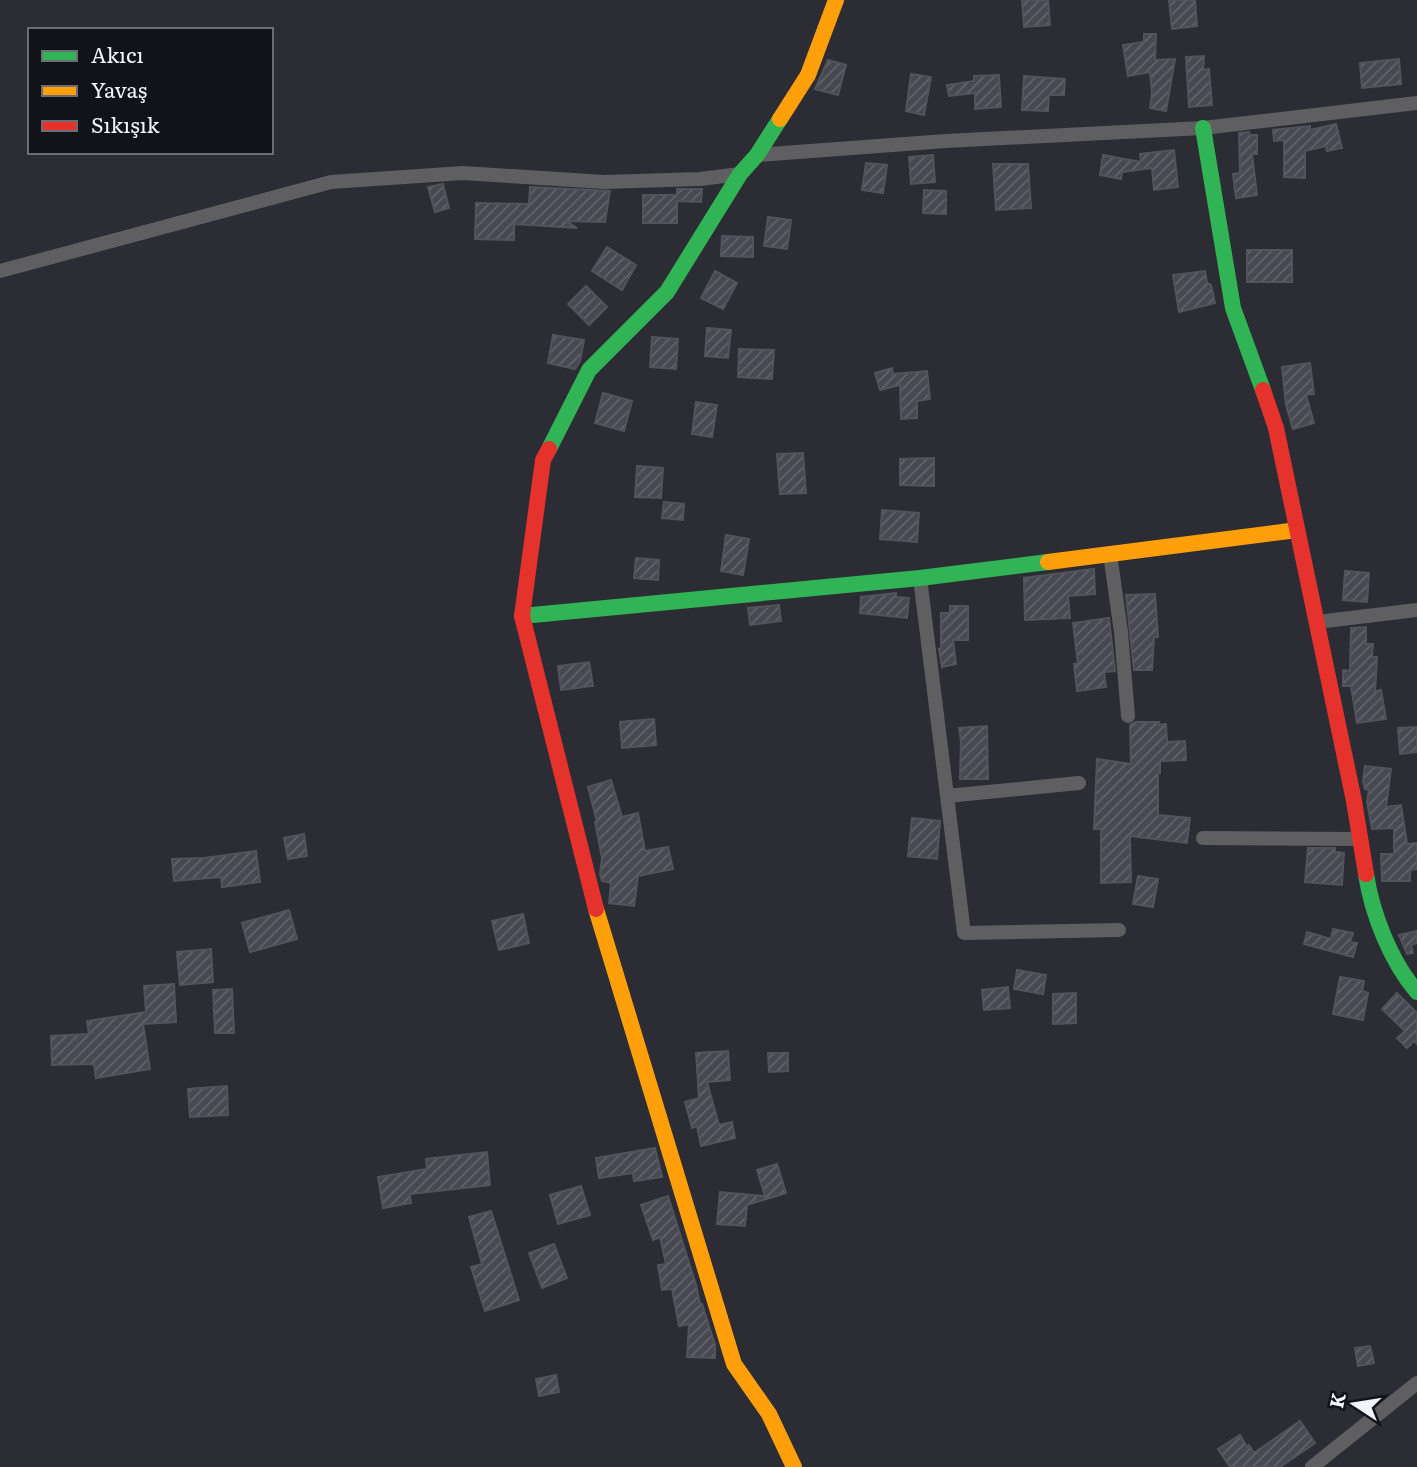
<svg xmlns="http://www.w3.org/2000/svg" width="1417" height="1467" viewBox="0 0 1417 1467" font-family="Literata,serif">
  <defs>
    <pattern id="building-hatch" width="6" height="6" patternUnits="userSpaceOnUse" patternTransform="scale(1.75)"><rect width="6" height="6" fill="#474852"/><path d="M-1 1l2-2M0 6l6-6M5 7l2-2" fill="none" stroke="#62636c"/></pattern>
  </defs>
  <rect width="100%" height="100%" fill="#2c2d34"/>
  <!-- building -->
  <path fill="url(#building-hatch)" stroke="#52545a" stroke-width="2" d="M1022,0H1048L1050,25L1024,27Z
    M1169,0H1195L1197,26L1172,29Z
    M1144,34H1156L1155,60L1175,59L1166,111L1150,108L1152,94L1150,72L1128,76L1123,45L1144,42Z
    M1204,56L1203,70L1209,69L1212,105L1189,107L1186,57Z
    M1399,59L1401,84L1362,88L1360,63Z
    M828,60L846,65L838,95L815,89Z
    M911,74L931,77L924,115L906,111Z
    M999,75L1001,107L975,109V93L949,96L947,85L974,81V76Z
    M1024,76L1065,79L1064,95H1049L1048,111L1022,110Z
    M1336,124L1342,148L1327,151L1326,146L1305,151V178L1284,177V140L1274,141L1273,130L1310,126V130Z
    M1249,132L1250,135H1257V154H1252L1257,195L1236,198L1233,174L1240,173L1239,133Z
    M1174,150L1178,187L1154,190L1152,168L1122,172L1121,179L1100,175L1103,155L1141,162L1140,154Z
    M933,155L935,182L911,184L909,157Z
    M866,163L887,165L883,193L862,190Z
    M993,164H1028L1031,208L996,210Z
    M443,184L449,208L435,212L428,187Z
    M530,187L610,191L605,222L566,221L577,228L514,224V240L475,239L476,203L529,204Z
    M677,189H702L701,202L677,201V223H643V195H677V198Z
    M924,190L946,191V214L923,213Z
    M768,217L791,220L787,249L764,246Z
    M722,236L753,237V257L721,256Z
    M607,247L636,265L622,290L592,271Z
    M1247,250H1292V282H1247Z
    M715,271L737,283L723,309L701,298Z
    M1205,271L1207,283L1211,285L1215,303L1179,312L1173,275Z
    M586,286L607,307L589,325L568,304Z
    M707,328L731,330L728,358L705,356Z
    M553,335L584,340L580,361L575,369L548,363Z
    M652,337L678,339L676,369L650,367Z
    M739,349L774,350L772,379L738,377Z
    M1310,363L1314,394L1306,395L1314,423L1293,429L1286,405L1282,367Z
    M892,368L893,374L927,371L930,399L917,401V418L901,419L900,385L880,390L875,373Z
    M603,393L632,401L624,431L595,423Z
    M696,402L717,405L712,437L692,434Z
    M803,453L806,493L780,494L777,454Z
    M934,458V486L900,485V459Z
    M637,466L663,468L661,498L635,497Z
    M664,502L684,504L683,520L662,518Z
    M882,510L919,513L917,542L880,539Z
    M726,535L749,539L743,575L721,571Z
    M636,558L659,560L658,580L634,578Z
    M1094,569L1095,594L1068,596L1070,618L1025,620L1024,578Z
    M1345,571L1369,573L1367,602L1343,600Z
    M896,593V597L909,598L907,618L860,613L861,597Z
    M1155,594L1158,637H1154L1152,670H1134L1126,595Z
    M779,605L781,621L750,625L748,608Z
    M950,606H968V640H953L956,664L942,667L939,649H941V613H950Z
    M1109,618L1115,671L1104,672L1106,687L1077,691L1074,664H1078L1073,623Z
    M1366,627V644H1373L1372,657H1377L1375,691L1381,690L1386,719L1357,723L1351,686H1343V670L1350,671L1351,628Z
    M589,662L593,686L561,690L558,666Z
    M654,719L656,745L622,748L620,722Z
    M1135,722H1159V725L1166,724L1167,742L1185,741L1186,760L1160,761V773H1158V815L1190,818L1187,843L1130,836L1131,882L1101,883V829H1094L1097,759L1131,764L1130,725Z
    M987,726L988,779H960L961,741L959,728Z
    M1417,727V752L1400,754L1398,728Z
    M1365,766L1391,769L1386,807L1401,805L1407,844L1417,843V869L1410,870V881H1382L1381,854H1394V828L1372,829L1367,802L1369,790L1365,789L1363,781Z
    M611,780L622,817L638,813L645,851L668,847L673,869L638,876L634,906L609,903L611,883L602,881L600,874L602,858L595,822H597L588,787Z
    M912,818L940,821L937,859L908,856Z
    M304,834L307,856L288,859L284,838Z
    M1308,848H1335V852L1344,853L1342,885L1305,882Z
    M256,851L260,882L222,887L221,877L174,881L172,859L204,858Z
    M1138,876L1158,879L1153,907L1133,904Z
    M289,910L297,939L250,952L242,923Z
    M523,914L529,943L499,950L492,921Z
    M1333,929L1353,933L1350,942L1357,943L1353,957L1304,944L1307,932L1331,939Z
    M1417,931V943L1411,945L1413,953L1407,954L1399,935Z
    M211,949L213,982L180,985L177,952Z
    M1017,970L1046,975L1043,994L1014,989Z
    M1340,977L1364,981L1362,991L1368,993L1363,1020L1333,1014Z
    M174,984L176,1022L143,1024L150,1069L96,1078L94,1064L52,1065L51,1036L89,1034L87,1021L146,1012L144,986Z
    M1008,987L1010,1008L984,1010L982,990Z
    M232,989L234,1033H215L213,990Z
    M1076,993V1023L1053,1024V994Z
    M1397,993L1417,1013V1044L1414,1041L1407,1048L1397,1038L1405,1031L1382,1009Z
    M728,1051L730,1080L707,1082L719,1125L732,1122L735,1138L701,1146L697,1126L692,1128L685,1102L699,1098L696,1053Z
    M768,1053H788V1071L769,1072Z
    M227,1086L228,1115L190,1117L188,1089Z
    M655,1148L662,1177L634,1181L633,1173L599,1178L596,1158Z
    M487,1152L490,1185L410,1194L411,1203L383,1208L378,1177L427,1169L426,1159Z
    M777,1164L786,1193L747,1205L745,1226L717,1224L720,1192L765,1196L757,1170Z
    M581,1186L590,1215L558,1224L550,1195Z
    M668,1196L696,1285L700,1304H702L715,1345V1358L687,1357L689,1324L679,1326L672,1289L662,1290L658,1265L666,1264L660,1237L653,1240L641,1205Z
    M491,1211L519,1300L485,1311L471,1267L482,1264L469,1217Z
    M554,1244L567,1278L542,1288L529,1253Z
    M1370,1346L1374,1363L1358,1366L1355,1348Z
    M556,1375L559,1392L539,1396L536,1379Z
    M1300,1421L1315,1443L1280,1467H1230L1218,1449L1240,1435L1247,1447L1249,1445L1254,1453Z"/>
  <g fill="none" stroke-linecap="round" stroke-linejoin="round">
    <!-- street -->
    <path stroke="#5f5f62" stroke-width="14" d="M757,155L946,141L1203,128L1417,103
      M0,271L331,182L463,173L604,182L700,179L740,174
      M1110,554L1121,632L1128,716
      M920,578L964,933L1119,930
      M1317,622L1417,610
      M947,796L1079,783
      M1203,838L1360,839
      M1312,1467L1417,1383"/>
    <!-- fast -->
    <path stroke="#30b455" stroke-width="16" d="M1203,128L1233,308L1263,390
      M549,449L589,370L667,292L740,174L757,155L780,119
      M522,616L920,578L1048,562
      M1366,874C1372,914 1391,962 1417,992"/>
    <!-- slow -->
    <path stroke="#ff9f0a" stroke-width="16" d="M780,119L808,75L836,0
      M1048,562L1297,530
      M596,909L734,1364L769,1414L794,1467"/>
    <!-- jam -->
    <path stroke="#e5322d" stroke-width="16" d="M1263,390L1276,428L1354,801L1366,874
      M549,449L543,460L522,616L596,909"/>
  </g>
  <!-- legend -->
  <rect x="28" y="28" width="245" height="126" fill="#121319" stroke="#6c6d74" stroke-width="2"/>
  <rect x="42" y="51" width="35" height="10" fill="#30b455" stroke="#6c6d74" stroke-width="2"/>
  <text x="91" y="63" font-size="21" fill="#f2f5fd">Akıcı</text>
  <rect x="42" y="86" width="35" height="10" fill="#ff9f0a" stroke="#6c6d74" stroke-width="2"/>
  <text x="91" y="98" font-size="21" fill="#f2f5fd">Yavaş</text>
  <rect x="42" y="121" width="35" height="10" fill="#e5322d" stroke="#6c6d74" stroke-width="2"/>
  <text x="91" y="133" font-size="21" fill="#f2f5fd">Sıkışık</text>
  <!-- north arrow -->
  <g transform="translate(1354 1404) rotate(282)" stroke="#121319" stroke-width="5" paint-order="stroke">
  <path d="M0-5L12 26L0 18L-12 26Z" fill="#f2f5fd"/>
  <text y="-10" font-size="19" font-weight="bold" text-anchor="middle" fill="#f2f5fd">K</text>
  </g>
</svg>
